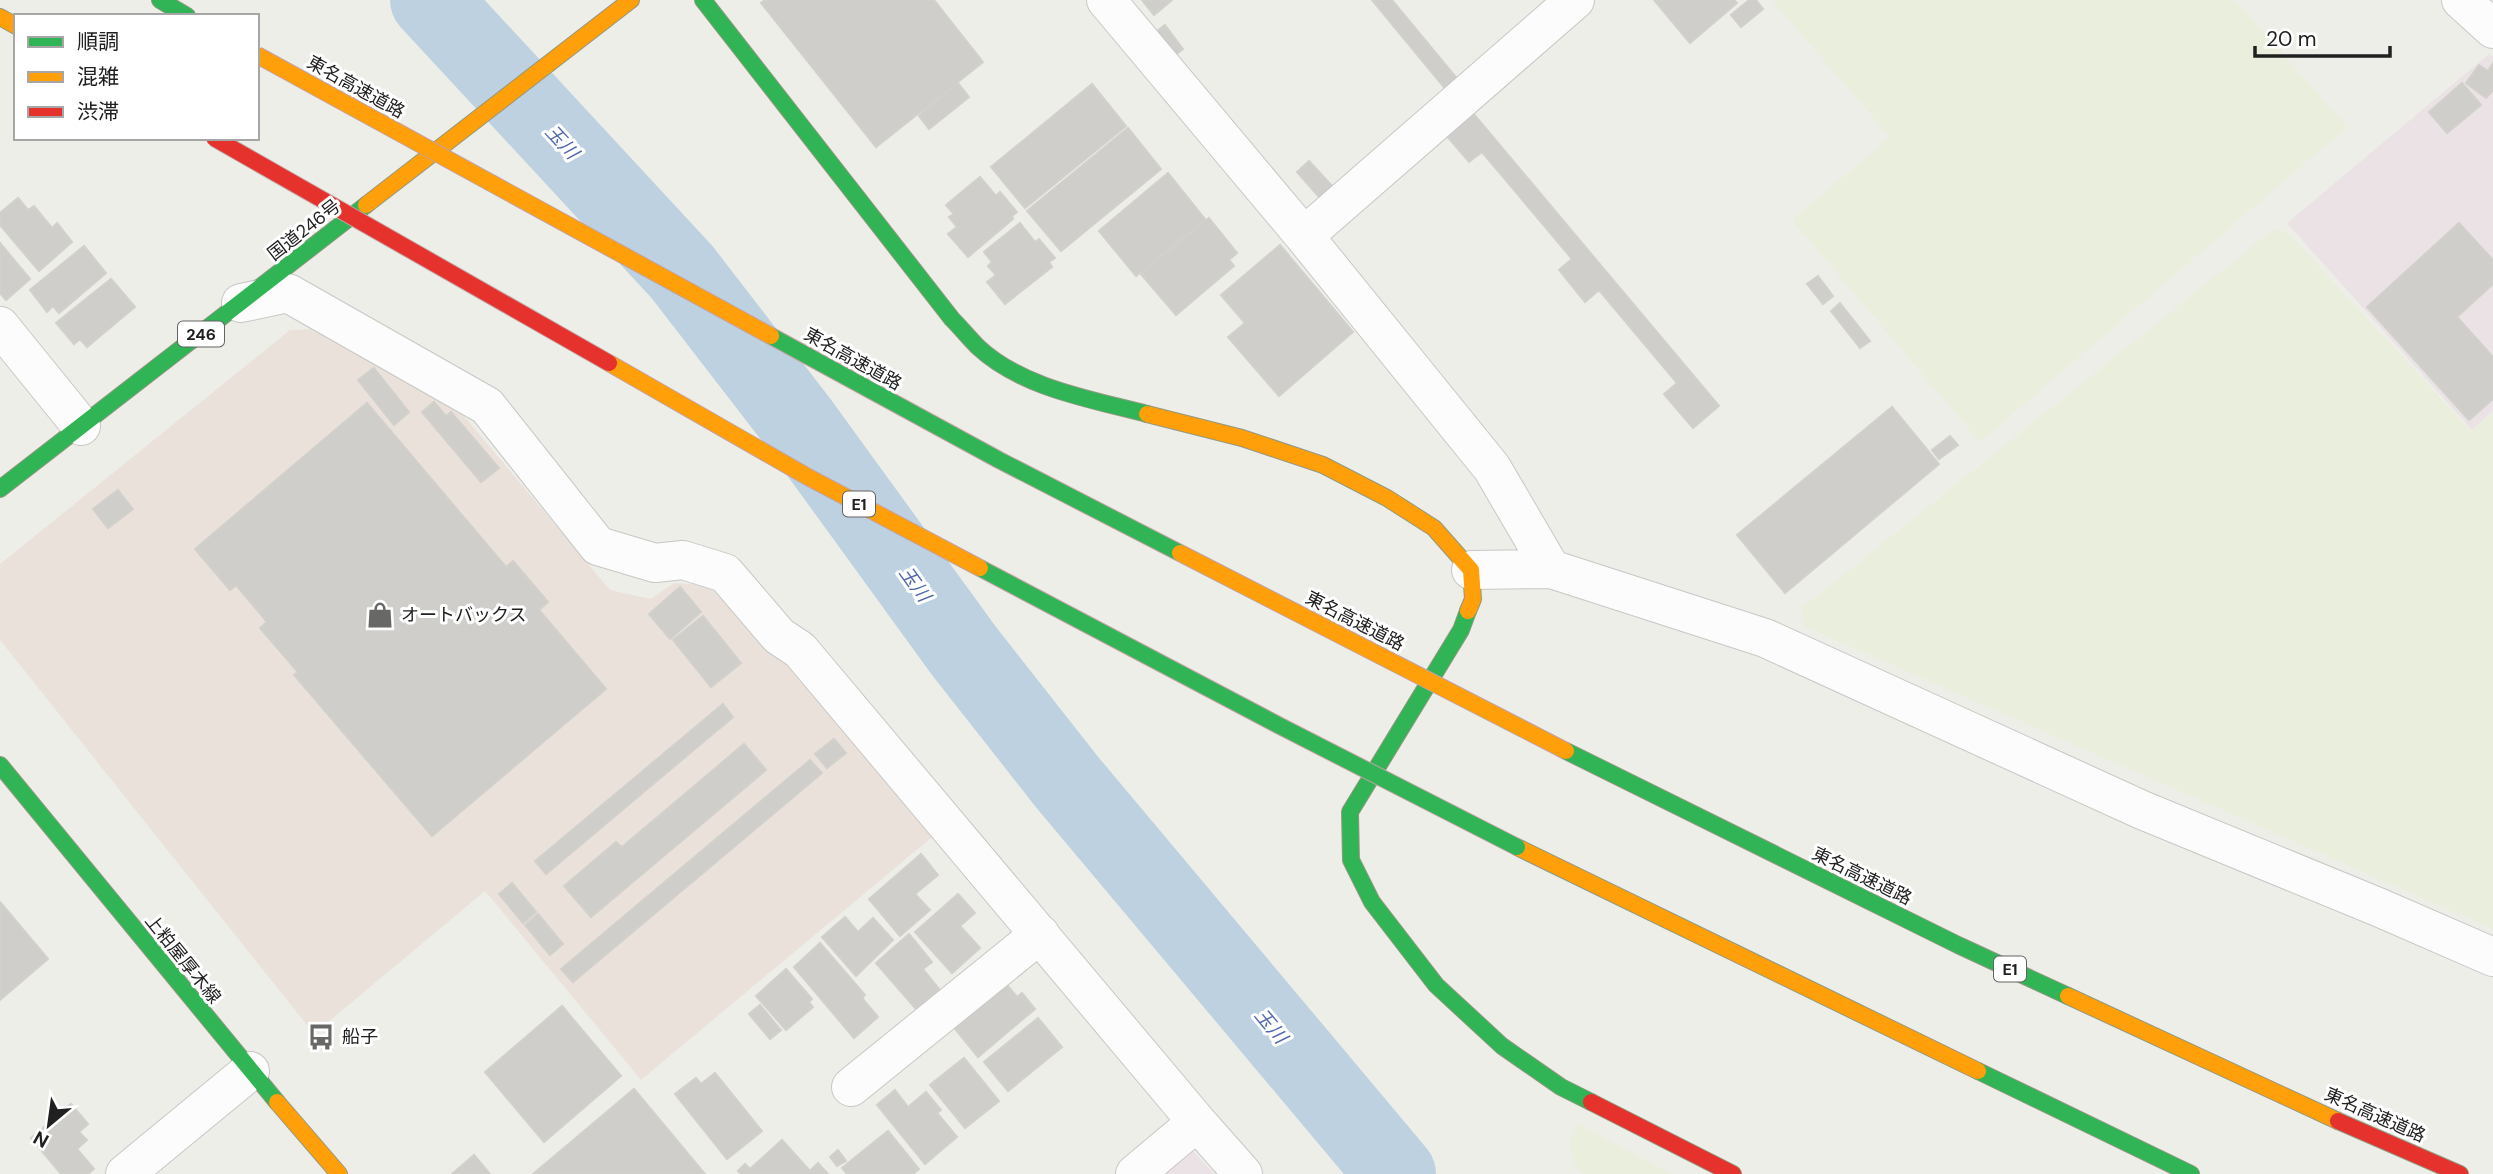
<svg xmlns="http://www.w3.org/2000/svg" width="2493" height="1174" viewBox="0 0 2493 1174" font-family="'DM Sans','Noto Sans JP',sans-serif">
  <rect width="100%" height="100%" fill="#eeeee9"/>
  <!-- commercial -->
  <path fill="#ebe1db" d="M313,329L464,416L610,590L651,599L674,583L708,585L774,657L790,664L937,833L641,1080L485,891L314,1034L0,640V564L290,330Z"/>
  <!-- industrial -->
  <path fill="#ebe2e6" d="M2489,54L2493,56V411L2472,430L2287,223Z
    M1190,1148L1214,1174H1158Z"/>
  <!-- farmland -->
  <path fill="#eaeedd" d="M1772,0H2235L2347,127L1980,442L1792,220L1890,137Z
    M2273,230L2287,232L2471,431L2493,412V929L1804,626L1802,608Z
    M1578,1124L1672,1174H1583L1575,1165L1570,1147L1571,1138Z"/>
  <g fill="none" stroke-linecap="round" stroke-linejoin="round">
    <!-- river -->
    <path stroke="#bed1e0" stroke-width="80" d="M430,0L682,272L800,425L964,651L1067,782L1396,1174"/>
  </g>
  <!-- building -->
  <path fill="#cfceca" stroke="#d1d0cb" stroke-width="2" d="M765,0H934L983,62L876,147L761,3Z
    M1142,0H1172L1154,15Z
    M1372,0H1392L1460,82L1448,92Z
    M1654,0H1734L1737,3L1690,43Z
    M1749,0H1756L1763,9L1741,27L1731,15Z
    M1165,25L1183,49L1174,56L1156,32Z
    M2493,63V90L2486,98L2466,83L2479,65L2488,71Z
    M958,83L969,97L929,129L919,116Z
    M2462,83L2481,105L2447,133L2429,112Z
    M1092,84L1126,126L1025,208L991,167Z
    M1472,112L1719,406L1693,428L1664,394L1677,383L1599,290L1585,302L1559,270L1572,259L1482,152L1469,162L1445,134Z
    M1128,128L1161,169L1061,251L1027,211Z
    M1309,161L1333,187L1320,198L1297,172Z
    M1168,173L1205,219L1136,276L1099,231Z
    M980,177L996,196L1000,192L1017,212L1012,216L1013,219L968,257L948,234L957,227L949,217L954,214L946,205Z
    M18,198L28,210L34,206L52,228L57,223L72,242L39,271L0,225V213Z
    M1209,218L1237,253L1229,260L1234,266L1176,315L1141,274Z
    M1020,223L1035,242L1039,239L1055,258L1049,262L1052,267L1005,304L987,282L996,275L988,266L992,262L984,252Z
    M2459,223L2493,260V284L2457,317L2493,357V399L2469,420L2367,307Z
    M0,243L30,279L6,300L0,293Z
    M1280,245L1353,332L1279,396L1228,337L1245,323L1221,295Z
    M84,246L106,273L59,313L53,306L47,312L30,290Z
    M1818,276L1833,296L1823,304L1807,284Z
    M111,279L135,307L87,347L80,339L74,344L56,323Z
    M1840,303L1870,341L1860,348L1831,311Z
    M374,368L409,412L394,425L358,380Z
    M434,402L446,416L451,412L499,468L481,482L422,412Z
    M367,403L506,567L513,561L548,602L539,610L606,689L432,836L294,675L298,672L260,628L267,622L236,585L230,590L195,549Z
    M1892,407L1939,464L1785,593L1737,535Z
    M1950,436L1958,445L1939,459L1932,450Z
    M118,490L133,509L108,528L93,509Z
    M680,587L701,612L670,639L649,614Z
    M703,616L741,663L711,687L673,640Z
    M723,704L733,717L546,874L535,861Z
    M834,739L846,753L827,768L815,754Z
    M744,744L766,770L591,917L564,886L616,842L622,847Z
    M810,760L822,773L573,982L561,969Z
    M921,854L938,875L915,894L930,910L900,936L869,899Z
    M512,883L536,912L523,923L499,894Z
    M958,894L975,913L960,926L980,948L952,973L915,932Z
    M0,902L48,959L0,1000Z
    M538,914L563,944L550,955L525,925Z
    M845,917L858,932L873,918L893,940L856,976L822,937Z
    M909,934L932,962L923,969L939,989L916,1009L876,963Z
    M820,943L865,995L862,998L878,1017L854,1038L794,967Z
    M786,969L812,999L809,1002L813,1007L786,1030L756,996Z
    M1007,985L1017,997L1022,993L1035,1009L978,1057L955,1029Z
    M760,1005L781,1030L770,1039L749,1014Z
    M562,1006L621,1076L544,1142L485,1072Z
    M1038,1018L1062,1047L1008,1091L984,1062Z
    M964,1058L999,1101L965,1128L930,1085Z
    M715,1073L762,1131L727,1159L675,1094L696,1078L701,1084Z
    M634,1089L705,1174H533Z
    M895,1090L908,1107L926,1092L941,1110L937,1113L957,1137L925,1164L877,1105Z
    M71,1104L88,1124L79,1132L87,1140L77,1149L94,1169L88,1174H61L31,1138Z
    M888,1131L919,1169L913,1174H847L842,1168Z
    M782,1140L810,1171L818,1163L828,1174H741L738,1171L745,1164L750,1169Z
    M838,1150L846,1161L837,1166L830,1157Z
    M474,1155L490,1174H452Z"/>
  <g fill="none" stroke-linecap="round" stroke-linejoin="round">
    <!-- street casing -->
    <g stroke="#c7c7c5" stroke-width="40">
      <path id="street" d="M1106,0L1304,236L1492,468L1551,569
        M2461,0L2493,29
        M1304,236L1575,0
        M241,303L288,293L487,406L598,546L655,563L683,560L725,573L779,636L800,650L1197,1122
        M0,326L81,426
        M1471,570L1551,569L1765,638L2142,810L2378,907L2493,957
        M851,1087L1040,934
        M125,1174L250,1071
        M1135,1174L1197,1122L1243,1174"/>
    </g>
    <!-- fast casing -->
    <g stroke="#919881" stroke-width="18">
      <path id="fast" d="M160,0L187,16
        M703,0L952,319C961,328 969,338 978,347C1022,388 1090,399 1147,414
        M0,489L366,205
        M1468,611L1461,630L1350,812L1351,860L1372,902L1436,985L1502,1046L1561,1087L1591,1102
        M1566,751L1958,945L2068,996
        M0,765L277,1102
        M1978,1071L2191,1174"/>
    </g>
    <!-- slow casing -->
    <g stroke="#919881" stroke-width="18">
      <path id="slow" d="M0,17L16,26
        M366,205L631,0
        M1147,414L1242,438L1323,465L1387,498L1434,528L1471,570L1473,599L1468,611
        M1517,847L1978,1071
        M2068,996L2338,1121
        M277,1102L339,1174"/>
    </g>
    <!-- jam casing -->
    <g stroke="#919881" stroke-width="18">
      <path id="jam" d="M1591,1102L1733,1174
        M2338,1121L2460,1174"/>
    </g>
    <!-- street -->
    <use href="#street" stroke="#fcfcfc" stroke-width="38"/>
    <!-- fast -->
    <use href="#fast" stroke="#30b455" stroke-width="16"/>
    <!-- slow -->
    <use href="#slow" stroke="#ff9f0a" stroke-width="16"/>
    <!-- jam -->
    <use href="#jam" stroke="#e5322d" stroke-width="16"/>
    <!-- fast-bridge casing -->
    <g stroke="#c2a2a4" stroke-width="18" stroke-linecap="butt">
      <path id="fast-bridge" d="M771,336L999,460L1180,553
        M980,568L1280,726L1517,847"/>
    </g>
    <!-- slow-bridge casing -->
    <g stroke="#c2a2a4" stroke-width="18" stroke-linecap="butt">
      <path id="slow-bridge" d="M257,55L771,336
        M609,363L808,477L980,568
        M1180,553L1566,751"/>
    </g>
    <!-- jam-bridge casing -->
    <g stroke="#c2a2a4" stroke-width="18" stroke-linecap="butt">
      <path id="jam-bridge" d="M214,138L609,363"/>
    </g>
    <!-- fast-bridge -->
    <use href="#fast-bridge" stroke="#30b455" stroke-width="16"/>
    <!-- slow-bridge -->
    <use href="#slow-bridge" stroke="#ff9f0a" stroke-width="16"/>
    <!-- jam-bridge -->
    <use href="#jam-bridge" stroke="#e5322d" stroke-width="16"/>
  </g>
  <!-- icons -->
  <defs>
    <g id="shop-bare" transform="scale(2.1)"><path d="M-5-2.5h2.3a2.7 3.5 0 0 1 5.4 0H5L5.5 6h-11ZM-1.5-2.5h3a1.5 2.3 0 0 0-3 0Z" fill="#686866" stroke="#fff" stroke-width="2.5" paint-order="stroke"/></g>
    <g id="bus-bare" transform="scale(2.1)"><path d="M-5-6H5V4H4V6H2V4H-2V6H-4V4H-5ZM-3.5-4V0h7V-4ZM-3.5 1.2v1.5H-2V1.2ZM2 1.2v1.5H3.5V1.2Z" fill="#686866" stroke="#fff" stroke-width="2.5" paint-order="stroke"/></g>
  </defs>
  <g fill-rule="evenodd">
    <use href="#shop-bare" x="380" y="615"/>
    <use href="#bus-bare" x="321" y="1037"/>
  </g>
  <g text-anchor="middle" dominant-baseline="central" stroke-width="6" stroke-linejoin="round" paint-order="stroke">
    <!-- shield labels -->
    <g fill="#fff" stroke="#636363" stroke-width="2">
      <rect x="178" y="321.5" width="46" height="25" rx="5"/>
      <rect x="843" y="491.5" width="32" height="25" rx="5"/>
      <rect x="1994" y="956.5" width="32" height="25" rx="5"/>
    </g>
    <g font-size="16" font-weight="bold" fill="#202020">
      <text x="201" y="334">246</text>
      <text x="859" y="504">E1</text>
      <text x="2010" y="969">E1</text>
    </g>
    <!-- street labels -->
    <g font-size="18" fill="#202020" stroke="#fff">
      <text transform="translate(356 87) rotate(29)">東名高速道路</text>
      <text transform="translate(304 230) rotate(-38)">国道246号</text>
      <text transform="translate(853 359) rotate(29)">東名高速道路</text>
      <text transform="translate(1355 621) rotate(27)">東名高速道路</text>
      <text transform="translate(1862 876) rotate(26)">東名高速道路</text>
      <text transform="translate(183 959) rotate(51)">上粕屋厚木線</text>
      <text transform="translate(2375 1115) rotate(24)">東名高速道路</text>
    </g>
    <!-- poi labels -->
    <g font-size="18" fill="#202020" stroke="#fff" text-anchor="start">
      <text x="401" y="615">オートバックス</text>
      <text x="342" y="1037">船子</text>
    </g>
    <!-- water labels -->
    <g font-size="19" font-style="italic" fill="#4f69ad" stroke="#fff">
      <text transform="translate(562 142) rotate(47)">玉川</text>
      <text transform="translate(915 584) rotate(54)">玉川</text>
      <text transform="translate(1271 1026) rotate(50)">玉川</text>
    </g>
  </g>
  <!-- legend -->
  <rect x="14" y="14" width="245" height="126" fill="#ffffff" stroke="#a6a6a6" stroke-width="2"/>
  <rect x="28" y="37" width="35" height="10" fill="#30b455" stroke="#a6a6a6" stroke-width="2"/>
  <text x="77" y="49" font-size="21" fill="#202020">順調</text>
  <rect x="28" y="72" width="35" height="10" fill="#ff9f0a" stroke="#a6a6a6" stroke-width="2"/>
  <text x="77" y="84" font-size="21" fill="#202020">混雑</text>
  <rect x="28" y="107" width="35" height="10" fill="#e5322d" stroke="#a6a6a6" stroke-width="2"/>
  <text x="77" y="119" font-size="21" fill="#202020">渋滞</text>
  <!-- north arrow -->
  <g transform="translate(49 1125) rotate(209)" stroke="#ffffff" stroke-width="5" paint-order="stroke">
  <path d="M0-5L12 26L0 18L-12 26Z" fill="#202020"/>
  <text y="-10" font-size="19" font-weight="bold" text-anchor="middle" fill="#202020">N</text>
  </g>
  <!-- scale -->
  <path d="M2255 46v10h135v-10" fill="none" stroke="#202020" stroke-width="3.5"/>
  <text x="2266" y="46" font-size="21" fill="#202020" stroke="#ffffff" stroke-width="5" paint-order="stroke">20 m</text>
</svg>
